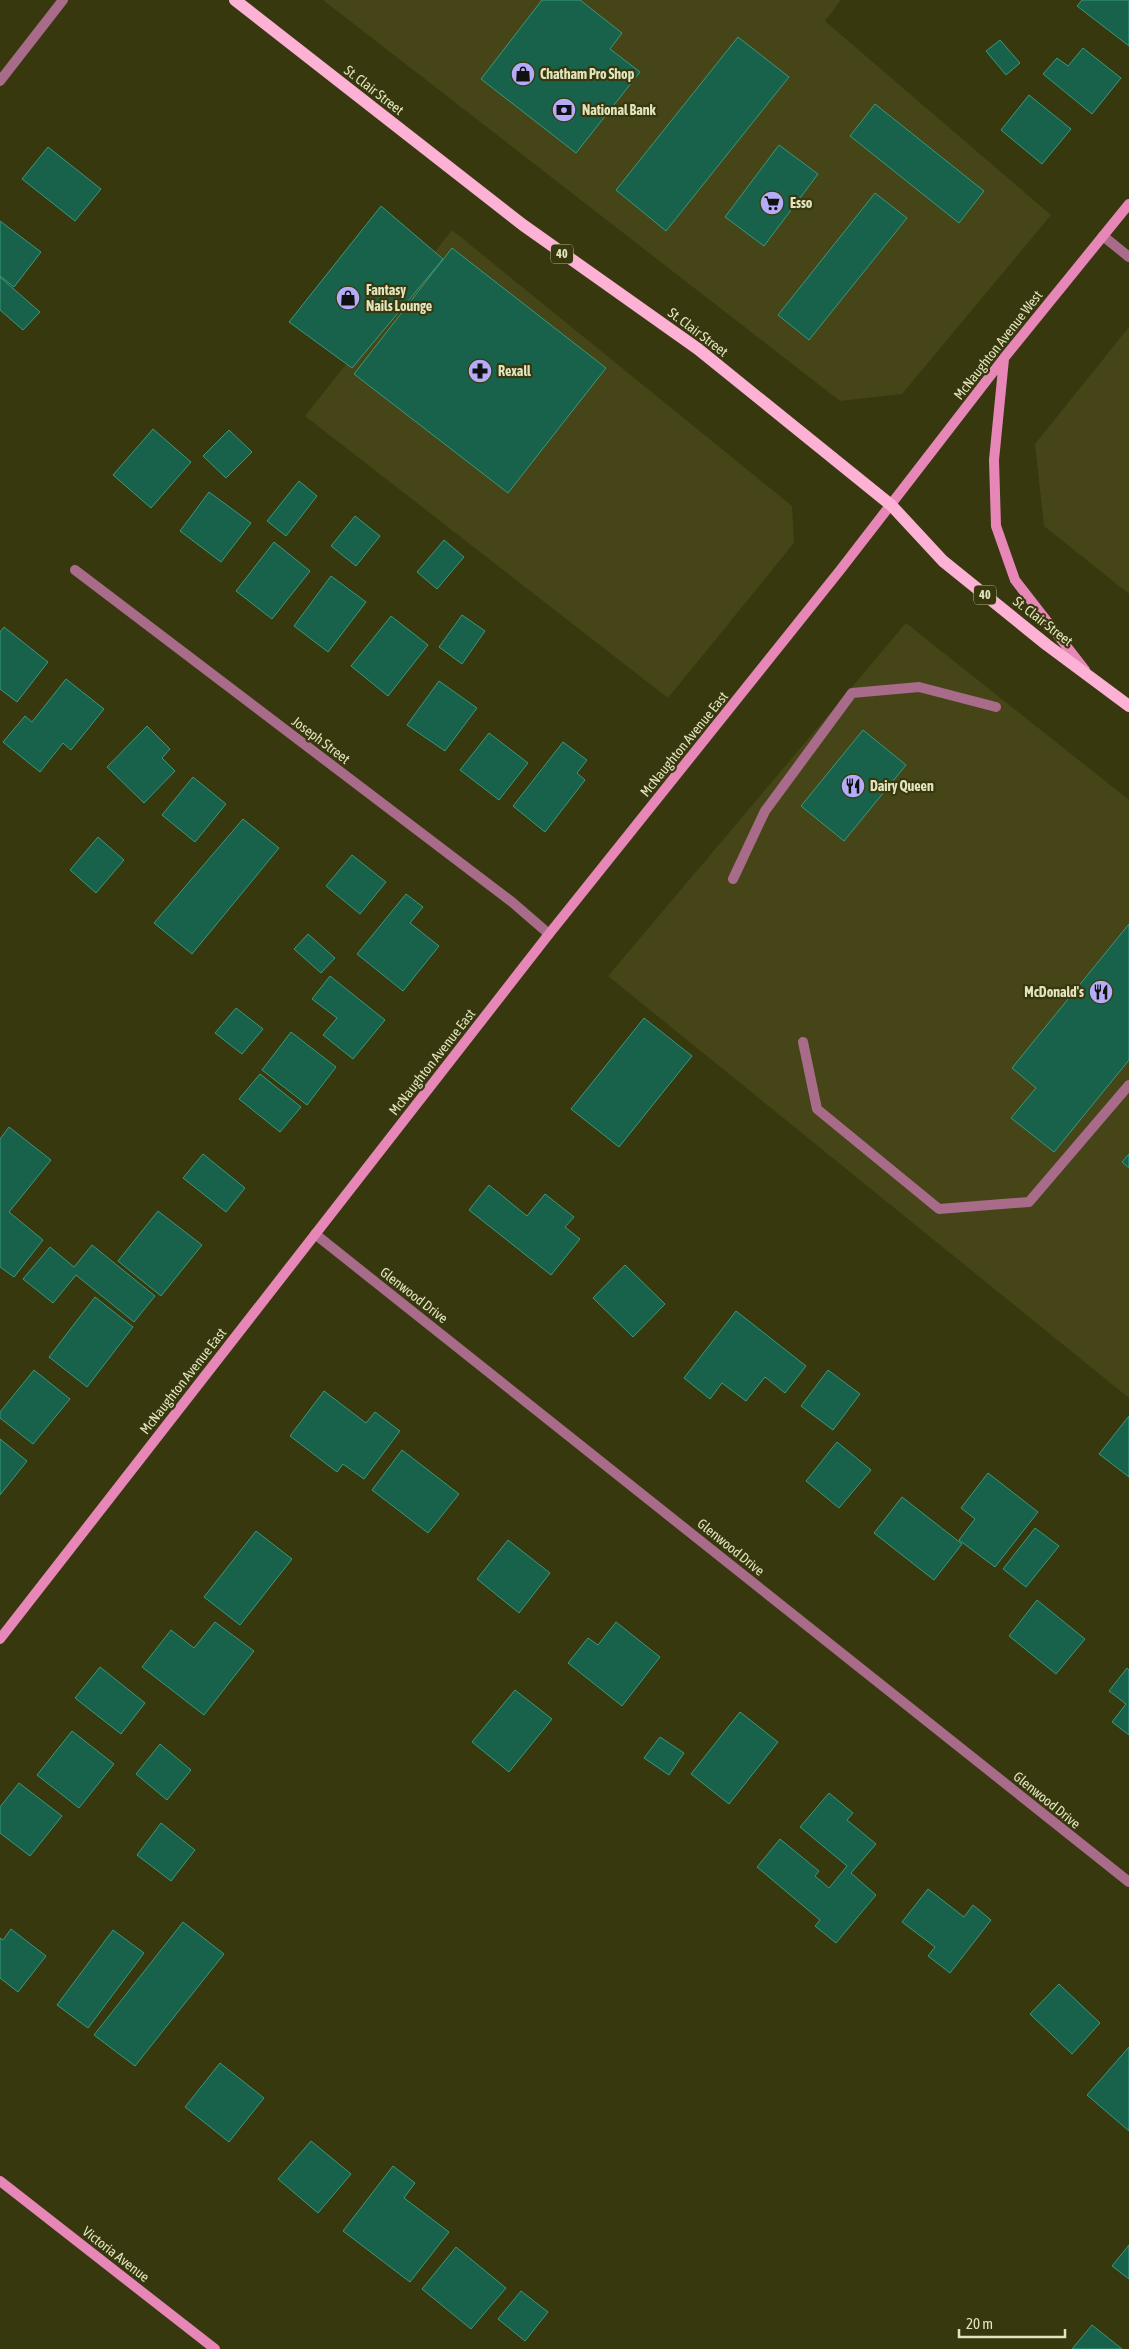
<svg xmlns="http://www.w3.org/2000/svg" width="1129" height="2349" viewBox="0 0 1129 2349" font-family="'Asap Condensed',sans-serif">
  <rect width="100%" height="100%" fill="#38380f"/>
  <!-- built -->
  <path fill="#454517" d="M323,0H841L825,21L1051,215L902,394L840,401Z
    M452,230L792,506L794,543L668,698L305,416Z
    M1129,327V594L1044,526L1035,444Z
    M906,623L1129,800V1398L608,976Z"/>
  <!-- building -->
  <path fill="#18624c" stroke="#3b987b" d="M542,0H580L622,33L610,49L640,72L576,153L481,79Z
    M1082,0H1129V46L1077,6Z
    M738,37L789,77L666,231L616,190Z
    M1000,40L1020,63L1006,75L986,51Z
    M1083,48L1121,78L1092,114L1043,74L1057,58L1068,66Z
    M1029,95L1071,129L1042,164L1001,130Z
    M875,104L984,191L959,223L850,136Z
    M779,145L818,174L764,246L725,217Z
    M48,147L101,189L75,221L22,179Z
    M875,193L907,218L809,340L778,315Z
    M381,206L443,259L352,368L289,322Z
    M0,221L41,252L14,287L0,276Z
    M452,248L606,368L508,493L354,374Z
    M0,277L40,312L23,330L0,310Z
    M153,429L191,462L151,508L113,475Z
    M229,430L252,452L226,478L203,456Z
    M299,481L317,496L286,536L267,521Z
    M209,492L251,523L221,562L180,531Z
    M355,516L380,536L356,566L331,546Z
    M444,540L464,557L437,589L417,572Z
    M274,542L310,571L272,619L236,591Z
    M331,576L366,602L328,652L294,626Z
    M462,615L485,631L462,664L439,647Z
    M391,616L428,645L388,696L351,666Z
    M4,627L48,662L17,702L0,689V632Z
    M66,679L104,709L71,750L63,743L40,772L3,742L25,716L32,722Z
    M439,681L477,708L445,751L407,725Z
    M147,726L170,749L162,758L175,771L144,803L107,767Z
    M863,730L906,765L844,841L801,806Z
    M489,733L528,763L499,800L460,770Z
    M563,742L587,760L577,773L585,780L545,832L513,806Z
    M193,777L226,804L195,842L162,815Z
    M243,819L279,848L192,954L154,923Z
    M98,837L124,860L96,893L70,870Z
    M352,855L386,882L360,914L326,886Z
    M406,894L423,907L410,923L439,946L403,991L357,954Z
    M1129,924V1060L1054,1152L1011,1118L1036,1088L1012,1068Z
    M308,934L335,958L321,973L294,949Z
    M330,976L385,1020L353,1059L323,1035L337,1018L312,999Z
    M236,1008L263,1029L242,1054L215,1033Z
    M644,1018L692,1056L619,1147L571,1109Z
    M291,1032L336,1067L307,1105L262,1070Z
    M260,1074L301,1107L280,1132L239,1099Z
    M9,1127L51,1160L9,1212L43,1240L14,1277L0,1267V1139Z
    M203,1154L245,1188L226,1212L183,1178Z
    M1129,1154V1168L1122,1162Z
    M489,1185L527,1216L545,1194L574,1217L565,1227L580,1239L551,1275L469,1210Z
    M158,1211L202,1245L161,1296L118,1261Z
    M92,1245L155,1296L134,1322L76,1275L53,1303L23,1279L50,1247L74,1267Z
    M625,1265L665,1304L633,1337L593,1298Z
    M95,1297L133,1327L87,1387L49,1357Z
    M736,1311L806,1366L785,1393L765,1377L746,1401L722,1383L710,1399L684,1378Z
    M34,1370L70,1399L33,1444L0,1418V1412Z
    M828,1370L860,1394L833,1430L801,1406Z
    M324,1391L366,1423L375,1412L400,1431L364,1479L343,1464L337,1472L290,1436Z
    M1129,1416V1477L1099,1454Z
    M0,1439L27,1461L0,1495Z
    M837,1442L871,1470L839,1508L806,1481Z
    M402,1450L459,1494L428,1533L372,1490Z
    M988,1473L1038,1512L995,1567L959,1540L975,1519L961,1508Z
    M902,1497L962,1544L934,1580L874,1533Z
    M1035,1528L1059,1546L1026,1587L1003,1569Z
    M256,1531L292,1559L240,1625L204,1597Z
    M508,1540L550,1573L519,1613L477,1579Z
    M1037,1600L1085,1639L1056,1674L1009,1636Z
    M215,1622L254,1651L204,1715L142,1667L171,1630L194,1648Z
    M616,1622L660,1657L622,1706L568,1663L588,1638L598,1645Z
    M100,1667L145,1703L121,1734L75,1698Z
    M1127,1668L1129,1670V1735L1112,1722L1126,1704L1109,1691Z
    M515,1690L552,1719L509,1772L472,1742Z
    M740,1712L778,1742L729,1804L691,1774Z
    M72,1731L114,1764L79,1808L37,1775Z
    M660,1737L684,1753L669,1775L644,1758Z
    M160,1744L191,1770L167,1800L136,1774Z
    M19,1783L62,1816L30,1856L0,1833V1807Z
    M829,1793L853,1813L847,1820L876,1844L851,1873L876,1895L836,1943L815,1926L820,1920L757,1867L780,1839L819,1871L815,1876L829,1888L847,1866L800,1827Z
    M161,1823L195,1850L171,1881L137,1855Z
    M928,1889L964,1917L973,1905L991,1920L950,1973L928,1956L935,1947L902,1922Z
    M183,1922L224,1954L135,2066L94,2035Z
    M11,1929L46,1956L18,1992L0,1978V1938L3,1940Z
    M113,1930L144,1953L88,2028L57,2005Z
    M1059,1984L1100,2023L1072,2054L1030,2014Z
    M1129,2047V2131L1087,2095Z
    M220,2063L264,2098L229,2142L185,2107Z
    M311,2141L351,2174L318,2213L278,2179Z
    M393,2166L415,2183L404,2198L449,2232L410,2282L343,2231Z
    M1129,2245V2279L1112,2266Z
    M456,2247L506,2288L471,2329L422,2289Z
    M521,2291L548,2312L525,2341L498,2319Z
    M1092,2325L1122,2349H1072Z"/>
  <g fill="none" stroke-linecap="round" stroke-linejoin="round">
    <!-- lane -->
    <path stroke="#a86b89" stroke-width="10" d="M1103,236L1129,257
      M733,879L765,811L852,693L919,687L996,707
      M803,1042L817,1109L939,1209L1029,1202L1129,1085"/>
    <!-- street -->
    <path stroke="#a86b89" stroke-width="10" d="M0,81L63,0
      M75,570L512,902L549,934
      M315,1234L1129,1882"/>
    <!-- secondary -->
    <path stroke="#e787b8" stroke-width="10" d="M1004,359L994,460L996,526L1015,580L1085,670
      M0,1639L549,934L841,569L1004,358L1129,204
      M0,2181L215,2349"/>
    <!-- primary -->
    <path stroke="#fcb1d5" stroke-width="12" d="M235,0L523,225L698,349L891,505L943,561L1047,645L1129,706"/>
  </g>
  <!-- icons -->
  <defs>
    <g id="shop-disc" transform="scale(1.25)"><circle r="9.5" fill="#b5acf8" stroke="#38380f"/><path d="M-5-2.5h2.3a2.7 3.5 0 0 1 5.4 0H5L5.5 6h-11ZM-1.5-2.5h3a1.5 2.3 0 0 0-3 0Z" fill="#111"/></g>
    <g id="bank-disc" transform="scale(1.25)"><circle r="9.5" fill="#b5acf8" stroke="#38380f"/><path d="M-6-4H6V4H-6ZM0-2.3a2.3 2.3 0 1 0 0 4.6a2.3 2.3 0 1 0 0-4.6Z" fill="#111"/></g>
    <g id="supermarket-disc" transform="scale(1.25)"><circle r="9.5" fill="#b5acf8" stroke="#38380f"/><path d="M-6-5.5h2.5l.6 2H6L4.5 2H-2.5L-4.4-4H-6ZM-1.5 3.2a1.3 1.3 0 1 0 .1 0ZM3 3.2a1.3 1.3 0 1 0 .1 0Z" fill="#111"/></g>
    <g id="pharmacy-disc" transform="scale(1.25)"><circle r="9.5" fill="#b5acf8" stroke="#38380f"/><path d="M-2-6h4v4h4v4h-4v4h-4v-4h-4v-4h4Z" fill="#111"/></g>
    <g id="restaurant-disc" transform="scale(1.25)"><circle r="9.5" fill="#b5acf8" stroke="#38380f"/><path d="M-5-6h1v4h1v-4h1v4h1v-4h1v5L-1.5 .5V6h-2V.5L-5-1ZM5-6V6H3V1.5H1.5Q1.5-4 5-6Z" fill="#111"/></g>
  </defs>
  <g fill-rule="evenodd">
    <use href="#shop-disc" x="523" y="74"/>
    <use href="#bank-disc" x="564" y="110"/>
    <use href="#supermarket-disc" x="772" y="203"/>
    <use href="#shop-disc" x="348" y="298"/>
    <use href="#pharmacy-disc" x="480" y="371"/>
    <use href="#restaurant-disc" x="853" y="786"/>
    <use href="#restaurant-disc" x="1101" y="992"/>
  </g>
  <g text-anchor="middle" dominant-baseline="central" stroke-width="4.5" stroke-linejoin="round" paint-order="stroke">
    <!-- shield labels -->
    <g fill="#38380f" stroke="#afb08a" stroke-width="1">
      <rect x="551" y="244.5" width="22" height="19" rx="4"/>
      <rect x="974" y="585.5" width="22" height="19" rx="4"/>
    </g>
    <g font-size="12" font-weight="bold" fill="#e2e4be">
      <text x="562" y="254">40</text>
      <text x="985" y="595">40</text>
    </g>
    <!-- poi labels -->
    <g font-size="14" font-weight="bold" fill="#e2e4be" stroke="#38380f" text-anchor="start">
      <text x="540" y="74">Chatham Pro Shop</text>
      <text x="582" y="110">National Bank</text>
      <text x="790" y="203">Esso</text>
      <text x="366" y="290">Fantasy<tspan x="366" dy="16">Nails Lounge</tspan></text>
      <text x="498" y="371">Rexall</text>
      <text x="870" y="786">Dairy Queen</text>
      <text x="1084" y="992" text-anchor="end">McDonald's</text>
    </g>
    <!-- street labels -->
    <g font-size="14" fill="#e2e4be" stroke="#38380f">
      <text transform="translate(374 90) rotate(38)">St. Clair Street</text>
      <text transform="translate(698 332) rotate(37)">St. Clair Street</text>
      <text transform="translate(998 345) rotate(-52)">McNaughton Avenue West</text>
      <text transform="translate(1043 621) rotate(38)">St. Clair Street</text>
      <text transform="translate(321 740) rotate(37)">Joseph Street</text>
      <text transform="translate(684 744) rotate(-51)">McNaughton Avenue East</text>
      <text transform="translate(432 1062) rotate(-52)">McNaughton Avenue East</text>
      <text transform="translate(414 1295) rotate(38)">Glenwood Drive</text>
      <text transform="translate(183 1381) rotate(-52)">McNaughton Avenue East</text>
      <text transform="translate(731 1547) rotate(39)">Glenwood Drive</text>
      <text transform="translate(1047 1800) rotate(39)">Glenwood Drive</text>
      <text transform="translate(116 2254) rotate(38)">Victoria Avenue</text>
    </g>
  </g>
  <!-- scale -->
  <path d="M959 2329v8h106v-8" fill="none" stroke="#e2e4be" stroke-width="2.5"/>
  <text x="966" y="2329" font-size="15" fill="#e2e4be" stroke="#38380f" stroke-width="4" paint-order="stroke">20 m</text>
</svg>
